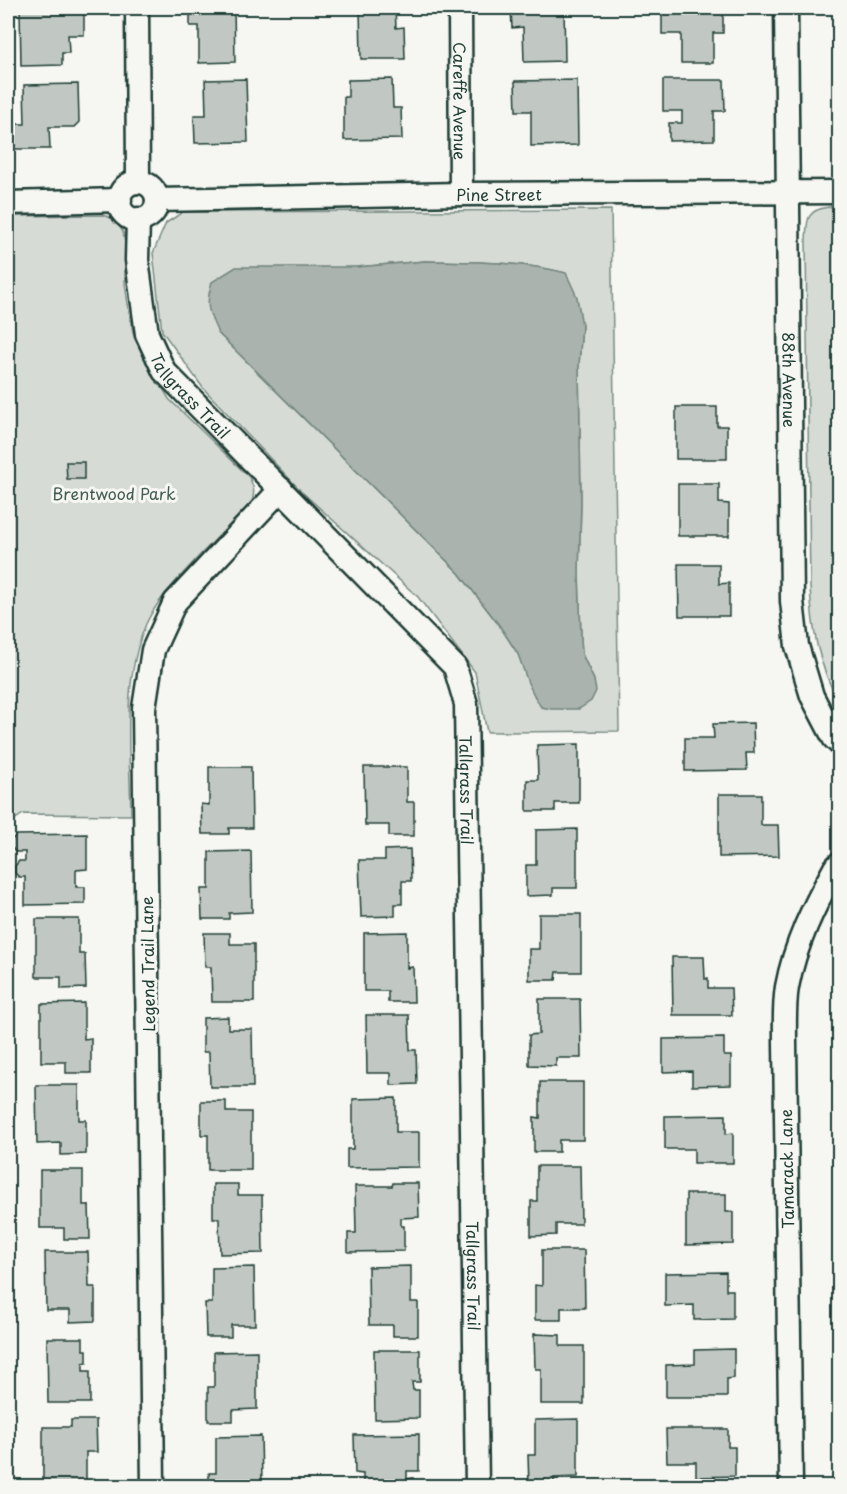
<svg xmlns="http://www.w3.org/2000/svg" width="847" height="1494" viewBox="0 0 847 1494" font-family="'Playpen Sans',sans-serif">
  <rect width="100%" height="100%" fill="#f6f6f2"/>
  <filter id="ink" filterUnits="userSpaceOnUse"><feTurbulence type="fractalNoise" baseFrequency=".0167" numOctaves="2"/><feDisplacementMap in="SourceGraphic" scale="12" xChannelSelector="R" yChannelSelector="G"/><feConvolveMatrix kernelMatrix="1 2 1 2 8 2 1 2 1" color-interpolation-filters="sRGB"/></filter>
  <g filter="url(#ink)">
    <!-- green -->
    <path fill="#d6dbd6" stroke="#7a8c85" stroke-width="1.5" fill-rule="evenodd" d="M829,207H840L839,703C818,663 812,630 810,586L806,242C807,221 805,210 829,207Z
      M611,210L619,731L487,732L475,672L418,597L303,493L203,388L162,331L153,253L166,223L183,212ZM425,261C471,262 520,261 565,273L582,325L579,365L581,502L579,572L581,638L582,654L594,680L535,697L518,654L499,625L459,573L218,333L357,267Z
      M103,215L111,218L118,224L123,232L125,243V283L129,311L134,337L146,360L169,399L249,477C254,487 255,492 252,502C234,520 217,538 200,555C181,576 158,598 146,624C121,683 130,752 131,815L23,814L8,824V216Z"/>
    <!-- water -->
    <path fill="#aab3ae" stroke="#72847d" stroke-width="1.5" d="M425,261C471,262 520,261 566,273L577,297L582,325L579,365L581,502L579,572L581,638L582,654L594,680L596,691L591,701L579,709H551L541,707L535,697L528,683L518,654L499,625L459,573L218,333C208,312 205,305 212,282L236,267H357Z"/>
    <!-- building -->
    <path fill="#c1c8c3" stroke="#1f3d34" stroke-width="1.5" d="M20,8H84V35H68L69,53H62V65L21,66Z
      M190,8H234L235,62L199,63V26H190Z
      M360,8H395L396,28L404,27L405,59H361Z
      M511,8H564L565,61L524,62L523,27L512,28Z
      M662,8H723V33H713V63H681V34H662Z
      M246,79L248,142L195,143L194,115H206L205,80Z
      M392,79L393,108H401L402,139L344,140V97H348V80Z
      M577,80L578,145L531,146V111H516L515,81Z
      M663,80H724L725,111H714V140L669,141V123H682V111H663Z
      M78,84L79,122L74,127H49L50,149H9L8,124H25L24,85Z
      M676,407H717V426H727V459H676Z
      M66,462H84V479H67Z
      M678,484H719V503L729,504V536H678Z
      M678,564H719V584L729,583V616H679Z
      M753,723L754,753H746L747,770L685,771V738H714L713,724Z
      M579,744V803H555V811H527V780H538L537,745Z
      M209,767H251L252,828H229V834H202L201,804L209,805Z
      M364,767H407V802H414V836H389V825H365Z
      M719,794H761V825H778L779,856L719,857Z
      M577,829V888H553V895L526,896V865H536V830Z
      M87,834V869L76,870V887H85V904L25,905V877H19L15,873V866L19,861H25V852H16L11,847V841L16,835Z
      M410,849L411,881H402V904H395V916L361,917L359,860H385V850Z
      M251,851L252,912L229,913V919H202L201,889H209V852Z
      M539,914H581V972H557L556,980H529V949H539Z
      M36,919H79V954H85L86,988L61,989V977H36Z
      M407,932V968L413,967L414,1002H388V991H364V933Z
      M204,933H230V944H254V1002H212L211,967H205Z
      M672,957H704L705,979L708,978V988H731L732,1015H673Z
      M539,999H580L581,1058H556V1066L529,1065V1035L539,1034Z
      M84,1003V1039L91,1038V1073H66V1062H41V1004Z
      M366,1015H409L410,1050H416L417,1084L391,1085V1073H367Z
      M228,1017V1029H252L253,1087H210L209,1052H203V1018Z
      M724,1038V1056H731V1085L692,1086V1071L663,1072V1039Z
      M540,1082H583V1140H559V1152H534V1117L540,1118Z
      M36,1085H79V1120H86V1154L61,1155V1143L37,1144Z
      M396,1098V1132H419V1167L347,1168V1149H353V1099Z
      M201,1101H226V1112H251V1170H208V1135H201Z
      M726,1115V1134L733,1133V1163H694V1149H665V1116Z
      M537,1166H580L581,1224H556V1235L531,1236V1201H537Z
      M40,1170H83V1205H89L90,1239H64V1228H40Z
      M393,1183H418L419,1217L401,1218V1226H404V1251L348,1252V1233H356L355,1186H392Z
      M213,1184H238V1195H262L263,1253L220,1254L219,1218H213Z
      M686,1194H726V1212H733V1244L686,1245Z
      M542,1250H584L585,1308H561V1320H535V1285L542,1286Z
      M45,1252H88L89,1287H95V1321L70,1322V1310H46Z
      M411,1266V1302H418V1336H393V1325H369L368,1267Z
      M254,1267L255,1325H231V1337H206L205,1303H212V1268Z
      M726,1272V1290H733V1319L694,1320V1305L665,1306V1273Z
      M534,1334L560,1335V1346H584V1404H541V1369H535Z
      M47,1338H83V1350H87V1362L83,1363V1371H90V1403H48Z
      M734,1349V1378L727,1379V1397H666V1365L695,1364V1350Z
      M374,1350H420V1382H412L413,1390H419V1418L375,1419Z
      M257,1351V1409L233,1410V1421H208V1387H214V1352Z
      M578,1419V1477L554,1478V1486H529L528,1455H535V1420Z
      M71,1420H96L97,1452H86V1486H43V1427H71Z
      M666,1429H728V1447H735V1476L696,1477V1462H667Z
      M419,1434V1471H407V1479L413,1478V1486H363V1474L355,1473L354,1435Z
      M261,1436L262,1482H256V1486H209V1473H216V1437Z"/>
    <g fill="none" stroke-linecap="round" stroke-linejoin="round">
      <!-- street casing -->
      <g stroke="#1f3d34" stroke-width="27">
        <g id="street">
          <path d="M137,8L138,182"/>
          <path id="s1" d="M460,8L461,194"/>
          <path id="s2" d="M786,8L792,601L797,646L812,696L834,738L840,744"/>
          <circle cx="138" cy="201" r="19"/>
          <path id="s3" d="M157,200L461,194L840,192"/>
          <path d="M8,203L120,200"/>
          <path id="s4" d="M138,219L137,260L147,334L164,371L455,667L466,704L477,1486"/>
          <path d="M153,1486L144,708L153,650L175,602L281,489"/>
          <path d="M791,1486L785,1043C785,1025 784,1005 787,987C795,944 814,906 835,868L840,863"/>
        </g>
      </g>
      <!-- street -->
      <use href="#street" stroke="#f6f6f2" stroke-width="22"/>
    </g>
  </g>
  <g text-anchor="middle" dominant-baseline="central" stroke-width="6" stroke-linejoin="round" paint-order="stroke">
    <!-- street labels -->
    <g font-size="16" fill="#1f3d34" stroke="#f6f6f2">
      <text stroke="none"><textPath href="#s1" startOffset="93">Careffe Avenue</textPath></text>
      <text stroke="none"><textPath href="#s3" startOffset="342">Pine Street</textPath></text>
      <text stroke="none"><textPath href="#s2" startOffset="372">88th Avenue</textPath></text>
      <text stroke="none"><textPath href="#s4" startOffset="192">Tallgrass Trail</textPath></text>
      <text stroke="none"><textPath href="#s4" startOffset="696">Tallgrass Trail</textPath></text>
      <text transform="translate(147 964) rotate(-91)">Legend Trail Lane</text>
      <text transform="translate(786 1169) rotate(-91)">Tamarack Lane</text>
      <text stroke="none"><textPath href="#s4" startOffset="1182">Tallgrass Trail</textPath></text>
    </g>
    <!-- park labels -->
    <g font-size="16" fill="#445d54" stroke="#f6f6f2">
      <text x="114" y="493">Brentwood Park</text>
    </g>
  </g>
  <!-- margin -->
  <rect width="847" height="1494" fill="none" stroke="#f6f6f2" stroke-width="30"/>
  <rect x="15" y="15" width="817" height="1464" fill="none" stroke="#1f3d34" stroke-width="2" filter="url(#ink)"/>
</svg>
